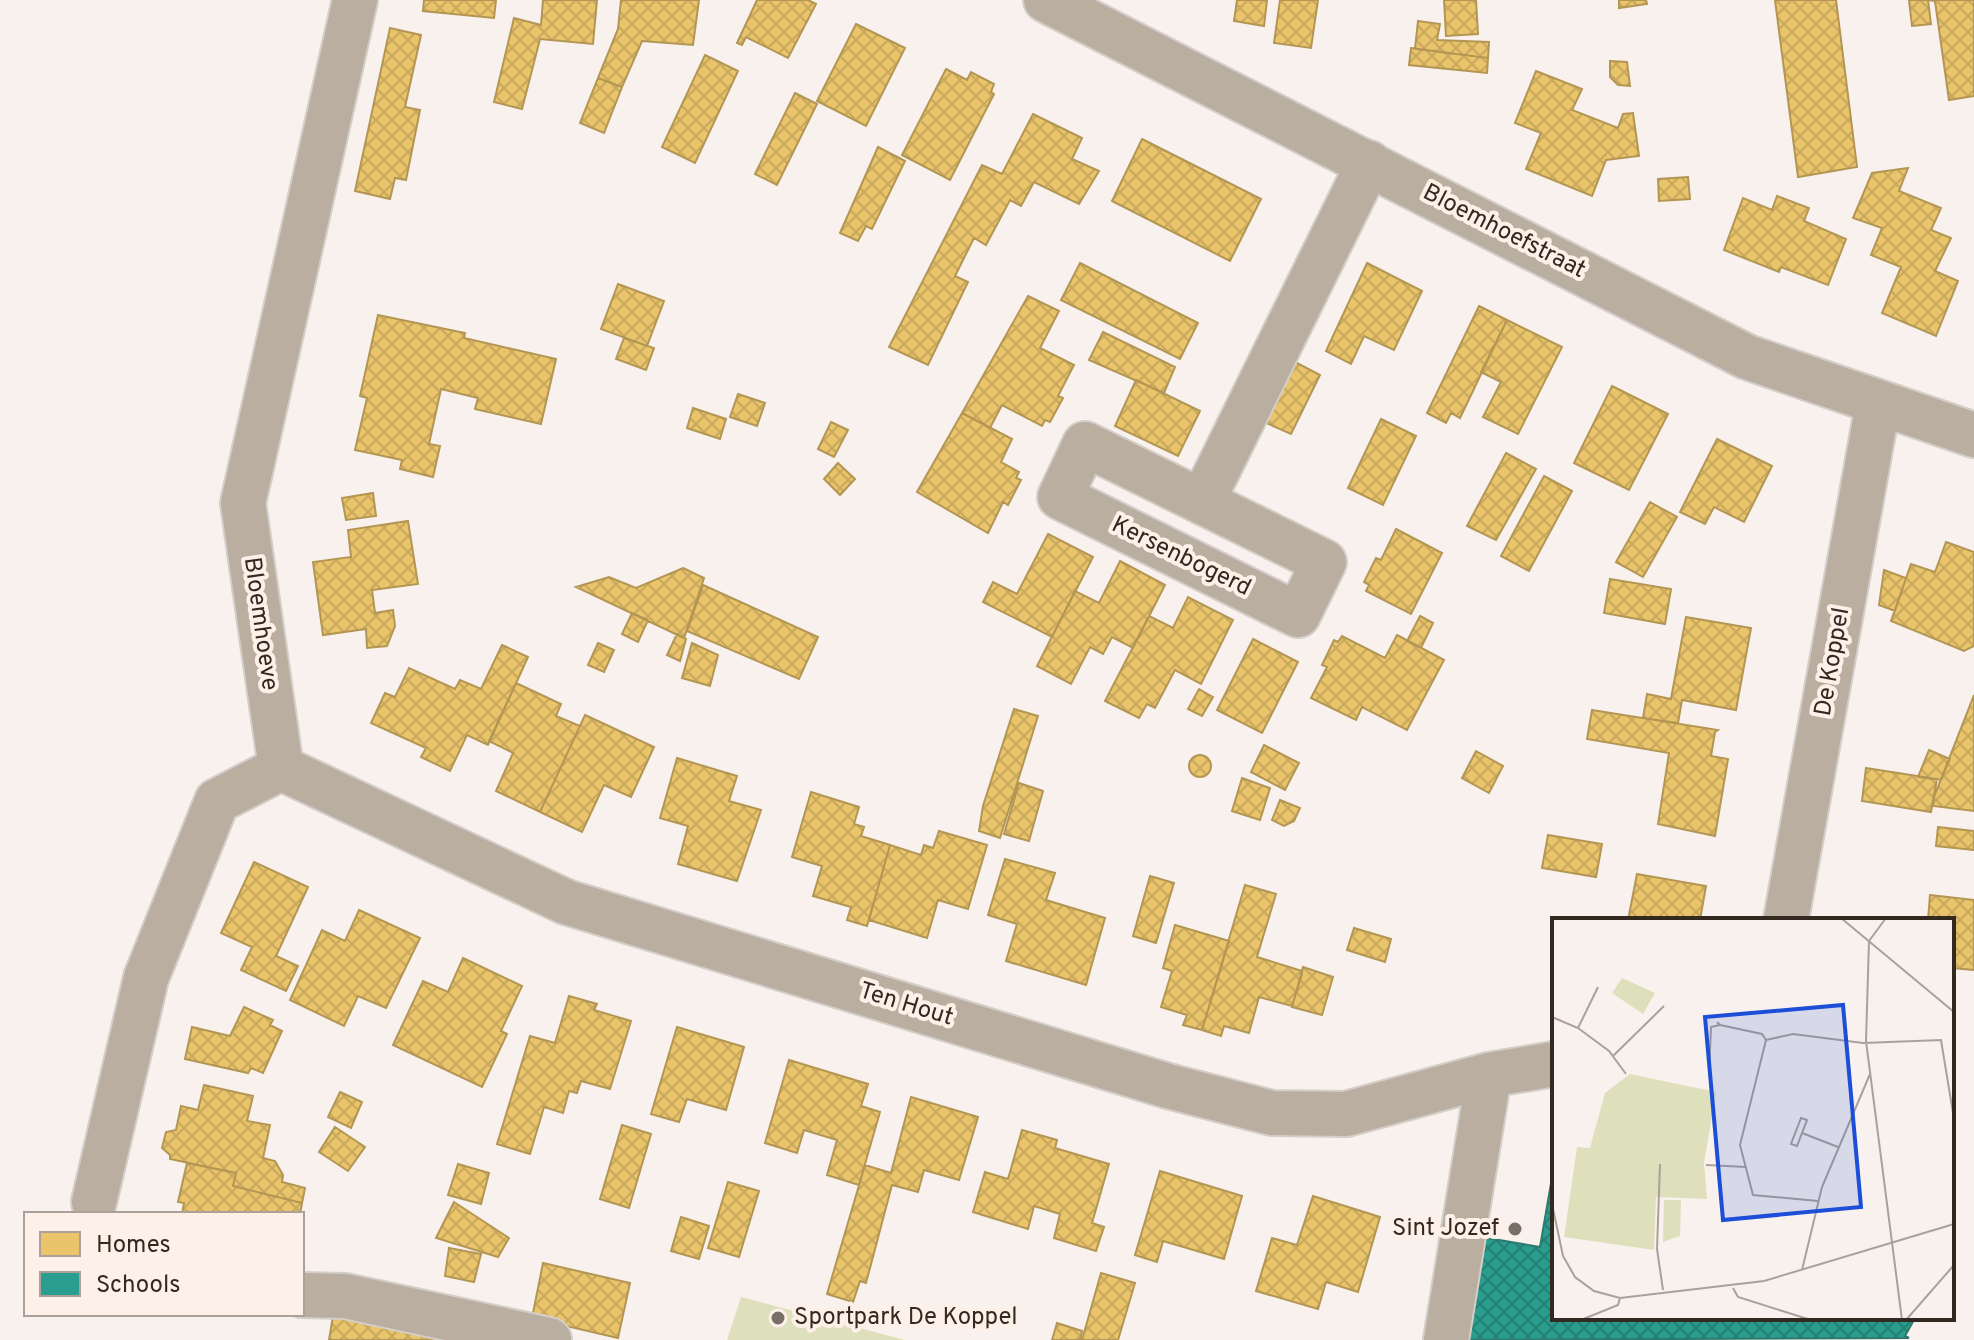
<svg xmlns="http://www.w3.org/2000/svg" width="1974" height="1340" viewBox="0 0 1974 1340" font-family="Overpass,sans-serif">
  <defs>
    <pattern id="homes-cross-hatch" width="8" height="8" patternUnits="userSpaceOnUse" patternTransform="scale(2)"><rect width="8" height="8" fill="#e9c46a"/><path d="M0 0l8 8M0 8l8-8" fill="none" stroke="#c8a85c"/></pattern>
    <pattern id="schools-cross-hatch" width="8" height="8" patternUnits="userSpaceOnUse" patternTransform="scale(2)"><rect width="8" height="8" fill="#2a9d8f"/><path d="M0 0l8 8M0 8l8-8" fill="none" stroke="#258074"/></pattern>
  </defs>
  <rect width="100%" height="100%" fill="#f8f1ed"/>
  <!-- garden -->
  <path fill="#dee0bc" d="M741,1297L905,1340H727Z"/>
  <!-- homes -->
  <path fill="url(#homes-cross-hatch)" stroke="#b39654" stroke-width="2" d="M424,0H496L494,18L423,11Z
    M543,0H597L593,44L540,39L522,109L494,102L514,18L541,25Z
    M621,0H699L693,45L642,41L622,87L598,78L618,29Z
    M757,0H808L816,4L788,58L746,37L742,45L737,43Z
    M1237,0H1267L1264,26L1234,21Z
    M1280,0H1318L1311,48L1274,43Z
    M1444,0H1476L1478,34L1446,36Z
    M1619,0H1646L1647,4L1619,8Z
    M1775,0H1836L1857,167L1798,177Z
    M1909,0H1928L1931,24L1912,26Z
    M1928,0H1974V96L1949,100L1935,1Z
    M1418,21L1440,24L1437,40L1489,42L1488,58L1415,49Z
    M856,24L905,48L866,126L817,101Z
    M390,28L421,35L405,107L420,110L406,180L395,178L390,199L355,191Z
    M1411,48L1488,58L1487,73L1409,65Z
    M705,55L738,71L695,163L662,147Z
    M1610,61L1627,62L1630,86L1618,85L1610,77Z
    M946,69L967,80L971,72L994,84L991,92L994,94L950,180L902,155Z
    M1536,71L1582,89L1572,110L1618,128L1623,114L1633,113L1639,156L1606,160L1592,196L1526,169L1541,133L1515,123Z
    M598,78L622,87L604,133L580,123Z
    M795,93L817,104L777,185L755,174Z
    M1033,114L1082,138L1072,159L1099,171L1079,204L1034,182L1021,206L1010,200L986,245L974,238L955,276L968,282L928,365L889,347L982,165L1002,174Z
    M1142,139L1261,199L1230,261L1112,201Z
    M878,147L905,161L872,229L866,226L858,241L840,233Z
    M1908,168L1899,191L1941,208L1931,230L1951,238L1935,271L1958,281L1936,336L1882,313L1901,267L1871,255L1882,228L1853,218L1872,173Z
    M1688,177L1690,199L1659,201L1658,179Z
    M1777,196L1809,208L1804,221L1846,239L1828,285L1781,267L1779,272L1724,250L1743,198L1772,210Z
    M1080,263L1198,323L1180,359L1061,300Z
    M1367,263L1422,291L1394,350L1364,336L1351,364L1326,351Z
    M618,284L664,301L647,346L601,329Z
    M1028,296L1059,311L1040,348L1074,365L1058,396L1063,398L1050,422L1045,420L1042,426L1002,405L990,428L962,413Z
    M1479,306L1507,320L1460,418L1451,413L1446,423L1427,413Z
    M378,315L465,333L464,338L556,359L541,424L475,409L478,398L441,389L429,444L440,446L433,477L400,469L402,460L355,450L367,398L360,396Z
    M1507,320L1562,347L1518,434L1483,417L1501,382L1481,372Z
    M1103,332L1175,367L1164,393L1089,360Z
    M624,338L654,348L646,370L616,359Z
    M1293,361L1320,375L1291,434L1262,421Z
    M1136,380L1200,411L1178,456L1115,426Z
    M1612,386L1668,414L1629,490L1574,463Z
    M738,394L765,403L757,426L730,417Z
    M693,408L726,419L720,439L687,428Z
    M962,413L1012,439L1001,462L1019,472L1016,478L1021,480L1008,505L1003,502L988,533L917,492Z
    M1381,419L1416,436L1383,505L1348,488Z
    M831,422L848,430L834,457L818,449Z
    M1717,439L1772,466L1744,522L1714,507L1705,524L1680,512Z
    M1506,453L1536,469L1496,540L1467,526Z
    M838,463L855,479L840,495L824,479Z
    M1544,476L1572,491L1529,571L1501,556Z
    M373,493L376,516L346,520L342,498Z
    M1650,502L1677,517L1643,577L1616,562Z
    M408,521L418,584L372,590L375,613L393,610L395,626L387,646L367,648L366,629L323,635L313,562L351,557L348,530Z
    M1396,529L1442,553L1411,614L1366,591L1369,585L1364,582L1376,558L1381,560Z
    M1048,534L1093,557L1052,637L983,602L993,582L1017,594Z
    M1946,542L1974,552V646L1964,651L1891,621L1911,564L1935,572Z
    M1120,561L1165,585L1133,648L1112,637L1103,654L1090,647L1071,684L1037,666L1075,591L1099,603Z
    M683,568L704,578L684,638L576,587L609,577L636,588Z
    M1884,570L1906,578L1895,611L1879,605Z
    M1610,579L1671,589L1665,624L1604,613Z
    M703,585L818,637L799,679L687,631Z
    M1165,585L1149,616L1173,628L1188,597L1233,620L1201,684L1175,670L1155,708L1147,704L1139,718L1105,701Z
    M632,613L648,620L638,642L622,634Z
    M1420,616L1433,623L1421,648L1407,641Z
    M1686,617L1751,628L1736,710L1682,700L1678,723L1643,718L1647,694L1671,699Z
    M677,634L686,639L680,661L667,655Z
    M1397,635L1444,660L1407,730L1362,707L1356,720L1311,698L1327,667L1322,665L1334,640L1338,642L1342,636L1385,658Z
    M1253,639L1298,662L1262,733L1217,710Z
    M598,643L614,650L604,672L588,665Z
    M692,643L718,655L710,686L682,678Z
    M502,645L528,657L488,745L467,735L450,771L421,757L426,748L371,723L385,693L395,697L409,668L455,689L460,680L481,689Z
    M516,683L561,704L556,716L580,726L540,812L496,791L513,753L489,741Z
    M1199,689L1213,697L1202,716L1188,709Z
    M1974,695V811L1933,806L1934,797Z
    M1014,709L1038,716L1000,838L979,831L983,806Z
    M1592,710L1718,730L1715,732L1711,756L1728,759L1715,836L1658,824L1669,753L1587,739Z
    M585,715L654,747L631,797L604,785L582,832L540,812Z
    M1264,745L1299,763L1285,790L1251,772Z
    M1929,750L1950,759L1941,780L1918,777Z
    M1476,751L1503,766L1489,793L1462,778Z
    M1189 766a11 11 0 1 1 22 0a11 11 0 1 1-22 0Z
    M677,758L737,776L729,801L761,810L737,881L678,864L688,826L660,818Z
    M1866,768L1937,779L1931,812L1862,801Z
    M1242,778L1270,788L1260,820L1232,811Z
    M1019,783L1043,791L1029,841L1004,834Z
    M811,792L859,807L854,824L864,827L861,836L890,845L867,926L847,920L851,907L813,896L822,866L792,857Z
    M1280,800L1300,808L1294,821L1284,826L1272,820Z
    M1938,827L1974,831V850L1936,846Z
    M939,831L987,845L968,909L938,900L927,938L869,920L890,845L921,855L924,845L933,848Z
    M1548,835L1602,844L1596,877L1542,868Z
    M1005,859L1055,873L1046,900L1105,918L1086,985L1006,961L1017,924L988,915Z
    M254,862L308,887L276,956L298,966L286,991L241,970L252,947L221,933Z
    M1637,874L1706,886L1700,920H1628Z
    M1150,876L1174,883L1156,943L1133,936Z
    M1245,885L1276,894L1257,957L1302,971V974L1292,1006L1259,997L1249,1033L1224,1026L1221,1036L1202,1030Z
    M1930,895L1974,900V970L1952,968V920H1928Z
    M359,910L420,938L386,1008L358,996L344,1026L290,1000L322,930L345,941Z
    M1175,925L1229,941L1202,1030L1183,1025L1187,1015L1161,1007L1172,971L1163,968Z
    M1354,928L1391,939L1385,962L1347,950Z
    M463,958L522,986L501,1031L507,1034L482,1087L393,1045L423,981L448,992Z
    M1303,967L1333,977L1322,1015L1292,1007Z
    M569,996L597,1004L594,1010L631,1021L610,1089L581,1081L577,1093L569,1091L563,1113L544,1107L530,1154L497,1144L530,1036L555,1043Z
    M244,1007L273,1020L270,1025L282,1031L263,1073L251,1068L248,1073L185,1059L192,1027L230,1036Z
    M677,1027L744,1047L726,1110L687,1099L679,1122L651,1114Z
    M789,1060L868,1084L861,1106L880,1112L859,1185L827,1175L837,1140L804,1130L797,1153L765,1143Z
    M204,1085L253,1096L247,1121L270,1125L263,1158L275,1161L283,1175L282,1182L305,1188L302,1203L233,1186L236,1173L170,1159V1155L162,1148L166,1132L176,1130L181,1106L198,1110Z
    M340,1092L362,1102L351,1128L328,1117Z
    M911,1097L978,1117L959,1180L924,1170L918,1192L892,1185L866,1283L860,1281L853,1302L827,1294L865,1165L891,1173Z
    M622,1125L651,1134L629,1208L600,1199Z
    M335,1127L365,1147L348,1171L319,1152Z
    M1022,1130L1057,1140L1055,1148L1109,1164L1092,1223L1104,1227L1096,1251L1054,1238L1060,1214L1034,1206L1028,1229L973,1212L985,1172L1008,1179Z
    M187,1163L236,1173L233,1186L302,1203L300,1214H182L184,1203L178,1202Z
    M458,1164L489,1173L481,1204L448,1195Z
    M1160,1171L1242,1196L1224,1259L1163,1241L1157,1262L1135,1255Z
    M728,1182L759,1191L739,1257L708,1248Z
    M1313,1196L1380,1217L1358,1292L1326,1282L1318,1309L1256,1291L1272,1238L1297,1245Z
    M454,1202L509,1238L498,1257L436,1238Z
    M681,1217L709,1226L699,1259L671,1251Z
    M449,1248L481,1254L474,1282L445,1276Z
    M543,1263L630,1283L618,1338L532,1318Z
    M1101,1273L1135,1283L1118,1340H1082Z
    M333,1316L434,1334V1340H329Z
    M1057,1323L1082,1331L1080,1340H1052Z"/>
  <!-- schools -->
  <path fill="url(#schools-cross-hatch)" stroke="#2d7a6e" stroke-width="2" d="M1554,1166V1318H1915L1905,1336L1909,1338L1457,1340L1475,1236L1540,1247Z"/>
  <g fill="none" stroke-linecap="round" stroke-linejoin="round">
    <!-- minor casing -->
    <g stroke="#d4cec9" stroke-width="48">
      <path id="minor" d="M1046,0L1747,357L1974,435
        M1085,444L1324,562L1298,615L1060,497Z
        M1202,502L1369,163
        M281,768L566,902L1168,1086L1272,1113L1346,1114L1489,1075L1554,1064
        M1786,920L1878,404
        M94,1202L146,978L217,801L281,768L243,503L355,0
        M302,1295L345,1296L549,1340
        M1446,1340L1489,1075"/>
    </g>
    <!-- minor -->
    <use href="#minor" stroke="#baaea1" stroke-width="44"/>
  </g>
  <!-- markers -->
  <g fill="#796f68" stroke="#fdf0e8" stroke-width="3">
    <circle cx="1515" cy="1229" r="8"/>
    <circle cx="778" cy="1318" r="8"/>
  </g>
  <g text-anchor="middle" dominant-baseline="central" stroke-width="8" stroke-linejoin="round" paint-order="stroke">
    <!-- street labels -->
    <g font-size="24" fill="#342920" stroke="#fdf0e8">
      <text transform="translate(1504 232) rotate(27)">Bloemhoefstraat</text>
      <text transform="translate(1181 557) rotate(26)">Kersenbogerd</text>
      <text transform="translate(260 624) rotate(82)">Bloemhoeve</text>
      <text transform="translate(1833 662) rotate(-80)">De Koppel</text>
      <text transform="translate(906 1005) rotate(17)">Ten Hout</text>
    </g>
    <!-- poi labels -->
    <g font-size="24" fill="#342920" stroke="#fdf0e8" text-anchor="end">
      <text x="1499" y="1229">Sint Jozef</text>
      <text x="794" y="1318" text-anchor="start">Sportpark De Koppel</text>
    </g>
  </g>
  <!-- overview -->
  <g transform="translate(1552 918)">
    <rect width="402" height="402" fill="#f8f1ed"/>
    <path d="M112,282H129L128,318L111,324Z" fill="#dee0bc"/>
    <path d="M70,60L103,75L91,96L60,75Z" fill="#dee0bc"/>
    <path d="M78,156L164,174L152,245L155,281L104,279L102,332L12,319L25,229L38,230L53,175Z" fill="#dee0bc"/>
    <path fill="none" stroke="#aaa19b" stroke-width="2" d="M289,0L402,94M334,0L317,23L314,123L350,402M0,99L26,110L57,133L74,156M168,107L210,116L214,122L241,116L311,125L389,122L402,201M26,110L46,69M214,122L188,227L201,277L266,283M61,138L112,88M157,159L159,109L168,107L165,104M249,200L255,202L245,228L239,226ZM250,215L286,229M108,246L105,331L111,372M154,247L194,249M0,286L11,338L23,359L42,373L68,380L212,363L402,306M250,352L270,269L318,156M181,370L186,379L259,402M29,402L66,387L68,380M354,402L402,347"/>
    <path fill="#1d4ed8" fill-opacity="0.15" stroke="#1d4ed8" stroke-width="4" d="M291,87L309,289L171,302L153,99Z"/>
    <rect width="402" height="402" fill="none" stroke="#342920" stroke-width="4"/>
  </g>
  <!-- legend -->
  <rect x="24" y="1212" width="280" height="104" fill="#fdf0e8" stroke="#ada098" stroke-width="2"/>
  <rect x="40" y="1232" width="40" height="24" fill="#e9c46a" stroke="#ada098" stroke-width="2"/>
  <text x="96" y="1252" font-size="24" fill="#342920">Homes</text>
  <rect x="40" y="1272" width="40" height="24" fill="#2a9d8f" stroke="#ada098" stroke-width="2"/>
  <text x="96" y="1292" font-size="24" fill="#342920">Schools</text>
</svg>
